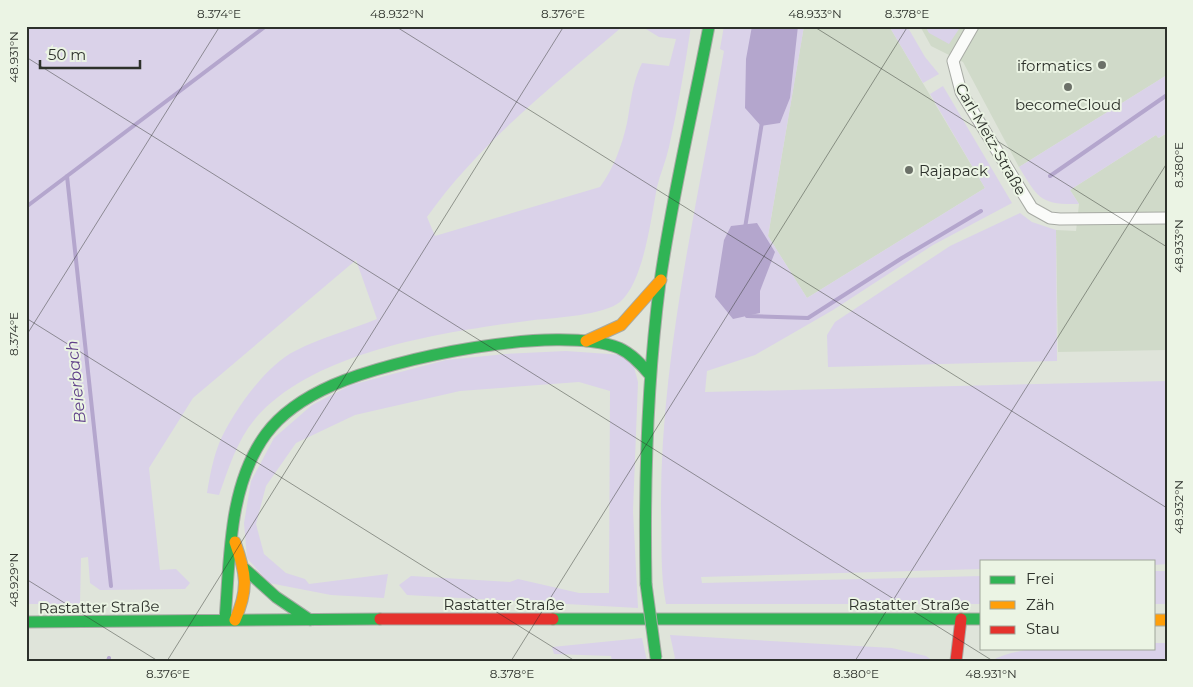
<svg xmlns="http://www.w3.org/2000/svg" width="1193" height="687" viewBox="0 0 1193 687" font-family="Montserrat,sans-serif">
  <rect width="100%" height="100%" fill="#dfe4da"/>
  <!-- built -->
  <path fill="#d0dac9" d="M804,26H889L985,188L807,298L768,236Z
    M920,26H1167V75L1019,167L963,62L931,46Z
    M1167,133V350L1058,352L1056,230L1076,231L1079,204L1070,190L1156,135L1159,138Z"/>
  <!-- green -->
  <path fill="#dad2e9" d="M26,26H623C553,86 480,142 427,217L435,236L600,187C613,169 622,146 627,123C631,102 632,83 642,63L669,66L676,39L659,37L641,26H691C685,66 678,107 669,147C666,161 660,174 657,187C651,218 644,281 620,302C604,315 555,318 534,320C448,331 313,350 255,419C237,440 228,470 219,495L207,493C210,475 213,458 220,441C233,412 266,365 295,351C320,338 350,330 377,319L356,260L193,398L149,468L160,570L176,569L190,583L185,589L100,590L90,583L88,557L81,558L80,604H26Z
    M724,26H804L768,236L807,298L985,188L930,94L943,86L1012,203L933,245L833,310L755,355L707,371L705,392L1167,381V564L1154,565V561H982V569L701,577L702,583L982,576V604H666C660,573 662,542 661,510C660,358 698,201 724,51L720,49Z
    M889,26H907L925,57L939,74L923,83Z
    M925,26H961L949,44L929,33Z
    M1167,75V133L1158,138L1156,135L1070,190L1079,204C1040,205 1038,198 1019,167Z
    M1020,213L1032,222L1056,230L1057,361L828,367L827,335L835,322L950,246Z
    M566,351L623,355L634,367L638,382L633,511L638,608L407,595L399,585L411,576L510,582L518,579L579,593H609L610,391L579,382L460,391L355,415L296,443L266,486L256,524L264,554L286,573L305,579L309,584L388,574L384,598L331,595L269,583L247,558L244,523L251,481L274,438L312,405L351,385L446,360L505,354Z
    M1154,571H1167V604H1154Z
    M670,635L892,648L926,656L933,661H672L675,658Z
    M642,638L647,661H612L611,656L554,654L552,647Z
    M1154,643H1167V661H991C1027,640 1111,648 1154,648Z"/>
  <!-- water -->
  <path fill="#b4a6cd" d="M752,26H798L790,98L780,123L761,126L745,108L746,59Z
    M757,223L775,252L760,291V313L733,319L715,297L724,240L731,226Z"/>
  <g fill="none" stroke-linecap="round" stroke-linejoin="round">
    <!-- stream -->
    <path stroke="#b4a6cd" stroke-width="4" d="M67,176L111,586
      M1050,176L1167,95
      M26,207L266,26
      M745,228L762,122
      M746,313L747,316L808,318L902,258L981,211
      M108,661L109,658"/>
    <!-- street casing -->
    <g stroke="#a7aaa4" stroke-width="13">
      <path id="street" d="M973,26L953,61L961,92L1032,208L1050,218L1060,219L1167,218"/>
    </g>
    <!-- fast casing -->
    <g stroke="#a7aaa4" stroke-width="13">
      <path id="fast" d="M245,569L276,597L310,620
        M646,584C644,483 647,383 660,282C672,196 693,111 709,26
        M553,619H982
        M225,620C230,558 228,486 266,434C283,411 308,396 333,385C394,358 556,324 619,348C632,354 641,364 650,375
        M26,622L380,619"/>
    </g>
    <!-- slow casing -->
    <g stroke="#a7aaa4" stroke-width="13">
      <path id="slow" d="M586,341L621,325L661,280
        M235,542C246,573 249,589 235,620
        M1154,620H1167"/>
    </g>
    <!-- jam casing -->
    <g stroke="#a7aaa4" stroke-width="13">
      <path id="jam" d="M380,619H553
        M956,661L961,619"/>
    </g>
    <!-- street -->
    <use href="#street" stroke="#fafbf9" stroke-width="11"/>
    <!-- fast -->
    <use href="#fast" stroke="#30b455" stroke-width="11"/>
    <!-- slow -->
    <use href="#slow" stroke="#ff9f0a" stroke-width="11"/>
    <!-- jam -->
    <use href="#jam" stroke="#e5322d" stroke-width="11"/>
    <!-- fast-bridge casing -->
    <g stroke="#a7aaa4" stroke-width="13" stroke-linecap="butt">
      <path id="fast-bridge" d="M646,584L656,658"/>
    </g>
    <!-- fast-bridge -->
    <use href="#fast-bridge" stroke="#30b455" stroke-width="11"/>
  </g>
  <!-- ticks -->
  <path fill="none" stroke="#2d312b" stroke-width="1" stroke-opacity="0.45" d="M395,26L1167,508M813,26L1167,247M26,57L993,661M26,318L575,661M26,336L220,26M26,579L158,661M167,661L564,26M511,661L908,26M855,661L1167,163"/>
  <!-- markers -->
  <g fill="#6b7068" stroke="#ebf4e4" stroke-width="2">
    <circle cx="1102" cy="65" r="5"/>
    <circle cx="1068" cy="87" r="5"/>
    <circle cx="909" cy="170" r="5"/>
  </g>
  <g text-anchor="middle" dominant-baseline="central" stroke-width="4" stroke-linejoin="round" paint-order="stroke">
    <!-- poi labels -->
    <g font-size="15" fill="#2d312b" stroke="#ebf4e4" text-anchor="end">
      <text x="1092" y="65">iformatics</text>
      <text x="1068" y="104" text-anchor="middle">becomeCloud</text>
      <text x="919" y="170" text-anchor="start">Rajapack</text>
    </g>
    <!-- street labels -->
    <g font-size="15" fill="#2d312b" stroke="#ebf4e4">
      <text transform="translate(991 139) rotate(60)">Carl-Metz-Straße</text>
      <text x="504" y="604">Rastatter Straße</text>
      <text x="909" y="604">Rastatter Straße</text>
      <text transform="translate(99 607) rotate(-1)">Rastatter Straße</text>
    </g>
    <!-- water labels -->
    <g font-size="16" font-style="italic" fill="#60408a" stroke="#ebf4e4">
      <text transform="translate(76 382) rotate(-96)">Beierbach</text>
    </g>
  </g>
  <!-- border -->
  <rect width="1193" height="687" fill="none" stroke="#ebf4e4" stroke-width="55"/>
  <!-- legend -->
  <rect x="980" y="560" width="175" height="90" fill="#ebf4e4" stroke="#9fa69a"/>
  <rect x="990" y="576" width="25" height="8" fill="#30b455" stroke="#9fa69a"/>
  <text x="1026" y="584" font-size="15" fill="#2d312b">Frei</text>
  <rect x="990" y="601" width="25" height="8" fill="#ff9f0a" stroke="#9fa69a"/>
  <text x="1026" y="610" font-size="15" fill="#2d312b">Zäh</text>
  <rect x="990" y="626" width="25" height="8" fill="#e5322d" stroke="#9fa69a"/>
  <text x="1026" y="634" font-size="15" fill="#2d312b">Stau</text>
  <!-- scale -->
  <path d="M40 60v8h100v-8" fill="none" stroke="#2d312b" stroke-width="2.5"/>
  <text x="48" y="60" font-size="15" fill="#2d312b" stroke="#ebf4e4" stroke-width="4" paint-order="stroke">50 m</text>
  <rect x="28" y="28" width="1138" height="632" fill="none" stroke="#2d312b" stroke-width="2"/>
  <g font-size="12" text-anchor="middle" fill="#2d312b">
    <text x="219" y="18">8.374°E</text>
    <text x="397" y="18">48.932°N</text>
    <text x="563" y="18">8.376°E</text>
    <text x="815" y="18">48.933°N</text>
    <text x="907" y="18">8.378°E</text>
    <text transform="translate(14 57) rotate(-90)" y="4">48.931°N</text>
    <text transform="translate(1179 165) rotate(-90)" y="4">8.380°E</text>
    <text transform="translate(1179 246) rotate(-90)" y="4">48.933°N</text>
    <text transform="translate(14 334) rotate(-90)" y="4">8.374°E</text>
    <text transform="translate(1179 507) rotate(-90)" y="4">48.932°N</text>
    <text transform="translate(14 580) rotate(-90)" y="4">48.929°N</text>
    <text x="168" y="678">8.376°E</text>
    <text x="512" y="678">8.378°E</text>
    <text x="856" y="678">8.380°E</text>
    <text x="991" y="678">48.931°N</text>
  </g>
</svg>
